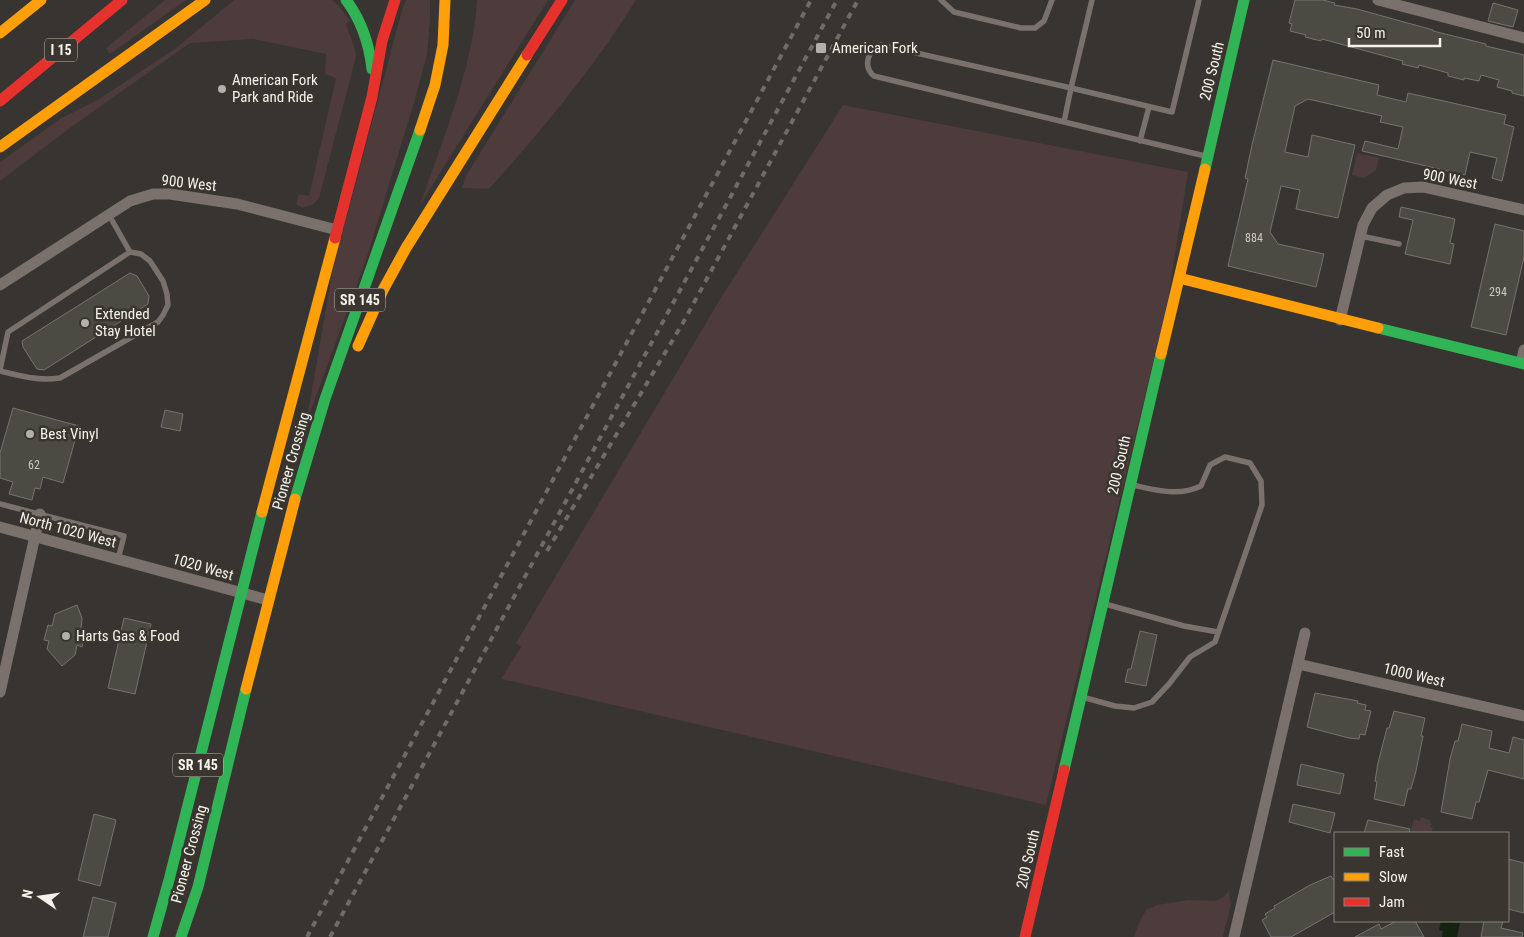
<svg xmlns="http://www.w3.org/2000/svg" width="1524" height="937" viewBox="0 0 1524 937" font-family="'Roboto Condensed',sans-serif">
  <rect width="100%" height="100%" fill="#373431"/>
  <!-- green -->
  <path fill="#4e3b3b" d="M165,0H186L110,54L106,48Z
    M234,0H332L338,5L350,20L346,24L355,49L356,57L319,198L313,205L302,208L296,204L299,194L309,196L336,78L325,74L326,54L253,39L190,43L70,128L0,181V162L60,119L96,101L176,48Z
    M406,0H430V20L427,55L415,99L367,257L306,424L333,268L402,10Z
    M477,0H548L420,205C442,141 473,68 477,0Z
    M575,0H636C594,68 542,130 489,189L462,188L467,174Z
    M843,105L1188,172L1168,300L1046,805L501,679L521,647L516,643L719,301Z
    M1357,153L1379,158L1376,170L1364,178L1352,175Z
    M1421,817L1429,820L1432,825L1430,826L1433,828L1431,833H1410L1414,819L1420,821Z
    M1229,890L1231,905L1223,937H1134L1138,925L1146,910L1157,905L1188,900L1215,901L1224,897Z"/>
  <!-- water -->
  <path fill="#14230f" d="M1441,921L1460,923L1457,937H1442L1443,931L1439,930Z"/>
  <!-- building -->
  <path fill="#4b4a43" stroke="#74736f" d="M1295,0H1323L1335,3L1334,5L1357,9L1433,30V31L1486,44V46L1524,55V96L1512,93V91L1497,87L1499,80L1481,75L1479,81L1464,78V80L1448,76V73L1419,65L1418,68L1402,64L1403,61L1344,45L1322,39L1321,41L1305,37L1306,35L1290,31L1292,24L1289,23Z
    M1493,3L1518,10L1513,27L1488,21Z
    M1273,60L1379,85L1377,95L1406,102L1408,93L1506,115L1504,124L1514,127L1502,181L1492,178L1497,158L1470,152L1465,175L1362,151L1365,141L1398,149L1403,127L1380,122L1382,116L1308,99L1295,106L1285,152L1308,157L1312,135L1355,145L1338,218L1296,209L1300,190L1281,186L1270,232L1278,244L1324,254L1316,287L1228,266L1248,179L1245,178L1252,145Z
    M1401,207L1455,219L1450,243L1454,244L1450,264L1405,254L1413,220L1399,217Z
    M1495,224L1524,231V257L1506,335L1471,327Z
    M130,273L137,276L149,296L148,304L44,370L37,369L23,347L22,341Z
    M13,408L79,426L63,483L43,477L40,489L35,488L32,500L9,494L13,482L0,478V453Z
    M165,410L183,414L180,431L161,427Z
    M77,605L82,618L81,630L86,631L82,647L77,645L75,655L62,666L47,649L49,641L44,640L48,625L52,626L55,614Z
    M124,618L151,624L135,694L108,688Z
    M1140,631L1157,635L1146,686L1125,682L1128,669H1131Z
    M1315,693L1358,701L1357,703L1366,705L1365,710L1371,711L1365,735L1360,734L1359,739L1349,738L1307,727Z
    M1394,711L1425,718L1421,736H1423L1416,771L1411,789H1408L1404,806L1374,799L1377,782L1375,781L1378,763L1387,728H1389Z
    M1462,724L1492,731L1489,748L1509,753L1513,737L1524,740V779L1488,770L1479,802H1476L1472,819L1441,812L1450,759L1455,741H1458Z
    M1301,764L1344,774L1340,794L1297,785Z
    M1293,804L1335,813L1330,833L1289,822Z
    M94,814L116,820L100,886L78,880Z
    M1368,820L1410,829L1409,833H1364Z
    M1508,859L1524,863V913L1508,909Z
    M1331,876L1335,882V912L1291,937H1271L1262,920L1267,917L1265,914L1275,908L1274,906L1310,885Z
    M93,897L116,903L108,937H83Z
    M1396,921H1415L1424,937H1355L1379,924L1381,929Z
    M1484,921H1503L1501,928L1523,933L1522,937H1481Z"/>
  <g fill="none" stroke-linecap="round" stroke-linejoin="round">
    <!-- lane -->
    <path stroke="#7a706c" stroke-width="5.5" d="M941,0L954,12L1021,28H1035L1044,21L1052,0
      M1092,0L1071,88L881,45C867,50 863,67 874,76L1205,156
      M1064,122L1071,88L1172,112L1199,0
      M1140,141L1149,107
      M1361,236L1399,244
      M0,370L8,332L130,252L109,215
      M0,371C20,376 38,381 60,378L158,322L163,315L168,305L167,294L163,281L150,261L141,254L130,252
      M0,504L124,536L118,559
      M1105,604L1184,626L1218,632
      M1082,697L1115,706L1134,708L1152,702L1169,684L1190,657L1215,642L1262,505L1261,481L1250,463L1225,457L1210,465L1201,486C1178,497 1157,490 1132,485"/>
    <!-- street -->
    <path stroke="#7a706c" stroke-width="11" d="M1378,0L1524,38
      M0,285L130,201L153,194H170L237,204L337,230
      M1340,320L1363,225L1372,208L1387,195L1404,188L1423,187L1524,210
      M1521,363L1524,350
      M0,527L268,600
      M1298,664L1524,716
      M0,692L40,514
      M1234,937L1305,633"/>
    <!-- fast -->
    <path stroke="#30b455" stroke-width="11" d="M346,0C362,21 369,43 372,69
      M1205,169L1244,0
      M1378,328L1524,364
      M295,499L325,399L420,130
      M1064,770L1161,354
      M153,937L169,880L262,512
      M181,937L198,887L246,689"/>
    <!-- slow -->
    <path stroke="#ff9f0a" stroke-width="11" d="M0,33L41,0
      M420,130L435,85L443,45L445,0
      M0,147L205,0
      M1179,278L1378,328
      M358,346L383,290L406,248L527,55
      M1161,354L1205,169
      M262,512L335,238
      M246,689L295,499"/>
    <!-- jam -->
    <path stroke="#e5322d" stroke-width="11" d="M527,55L562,0
      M0,101L122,0
      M335,238L372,97L382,41L395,0
      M1025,937L1064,770"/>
    <!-- rail -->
    <path stroke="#706b67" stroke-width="4" stroke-dasharray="6 6" stroke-linecap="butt" d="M547,551L684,321L858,0
      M307,937L811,0
      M330,937L837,0"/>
  </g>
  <!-- markers -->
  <g fill="#b2b0ab" stroke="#3a352e" stroke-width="2">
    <rect x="815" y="42" width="12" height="12" rx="2.5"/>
    <circle cx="222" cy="89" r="5"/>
    <circle cx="85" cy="323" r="5"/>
    <circle cx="30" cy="434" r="5"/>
    <circle cx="66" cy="636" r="5"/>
  </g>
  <g text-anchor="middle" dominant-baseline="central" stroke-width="5" stroke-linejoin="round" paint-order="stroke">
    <!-- number labels -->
    <g font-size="12" fill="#cac8c2">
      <text x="1254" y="238">884</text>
      <text x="1498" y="292">294</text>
      <text x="34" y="465">62</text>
    </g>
    <!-- shield labels -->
    <g fill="#3a352e" stroke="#bdb9b4" stroke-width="1">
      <rect x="45" y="38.5" width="32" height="23" rx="4"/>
      <rect x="335" y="288.5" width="50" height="23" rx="4"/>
      <rect x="173" y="753.5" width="50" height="23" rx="4"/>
    </g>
    <g font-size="14" font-weight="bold" fill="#f5f2ed">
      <text x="61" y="50">I 15</text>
      <text x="360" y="300">SR 145</text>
      <text x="198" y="765">SR 145</text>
    </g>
    <!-- poi labels -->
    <g font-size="15" fill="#f5f2ed" stroke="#3a352e" text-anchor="start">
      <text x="832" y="48">American Fork</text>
      <text x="232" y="80">American Fork<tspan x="232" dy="17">Park and Ride</tspan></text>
      <text x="95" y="314">Extended<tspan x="95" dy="17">Stay Hotel</tspan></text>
      <text x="40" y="434">Best Vinyl</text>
      <text x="76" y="636">Harts Gas &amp; Food</text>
    </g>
    <!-- street labels -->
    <g font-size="15" fill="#f5f2ed" stroke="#3a352e">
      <text transform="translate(1212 71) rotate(-76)">200 South</text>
      <text transform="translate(1450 179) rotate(11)">900 West</text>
      <text transform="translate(189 183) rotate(6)">900 West</text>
      <text transform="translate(291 461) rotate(-74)">Pioneer Crossing</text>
      <text transform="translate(1119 465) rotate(-77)">200 South</text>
      <text transform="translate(68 530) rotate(15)">North 1020 West</text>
      <text transform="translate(203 567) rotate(16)">1020 West</text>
      <text transform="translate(1414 675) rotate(13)">1000 West</text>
      <text transform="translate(189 854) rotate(-75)">Pioneer Crossing</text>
      <text transform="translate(1028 859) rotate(-77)">200 South</text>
    </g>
  </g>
  <!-- legend -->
  <rect x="1334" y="832" width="175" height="90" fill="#3a352e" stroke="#85817a"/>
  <rect x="1344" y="848" width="25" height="8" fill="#30b455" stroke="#85817a"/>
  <text x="1379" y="857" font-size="15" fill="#f5f2ed">Fast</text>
  <rect x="1344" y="873" width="25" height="8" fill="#ff9f0a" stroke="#85817a"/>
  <text x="1379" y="882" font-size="15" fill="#f5f2ed">Slow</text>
  <rect x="1344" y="898" width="25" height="8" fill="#e5322d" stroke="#85817a"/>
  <text x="1379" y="907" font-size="15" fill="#f5f2ed">Jam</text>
  <!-- north arrow -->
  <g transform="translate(40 897) rotate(283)" stroke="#3a352e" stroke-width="4" paint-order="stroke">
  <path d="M0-4L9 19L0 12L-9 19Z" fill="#f5f2ed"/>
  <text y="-8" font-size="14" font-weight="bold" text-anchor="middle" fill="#f5f2ed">N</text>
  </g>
  <!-- scale -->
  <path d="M1349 38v8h91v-8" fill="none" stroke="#f5f2ed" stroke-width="2.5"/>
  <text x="1356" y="38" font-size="15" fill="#f5f2ed" stroke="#3a352e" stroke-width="4" paint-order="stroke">50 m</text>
</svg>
